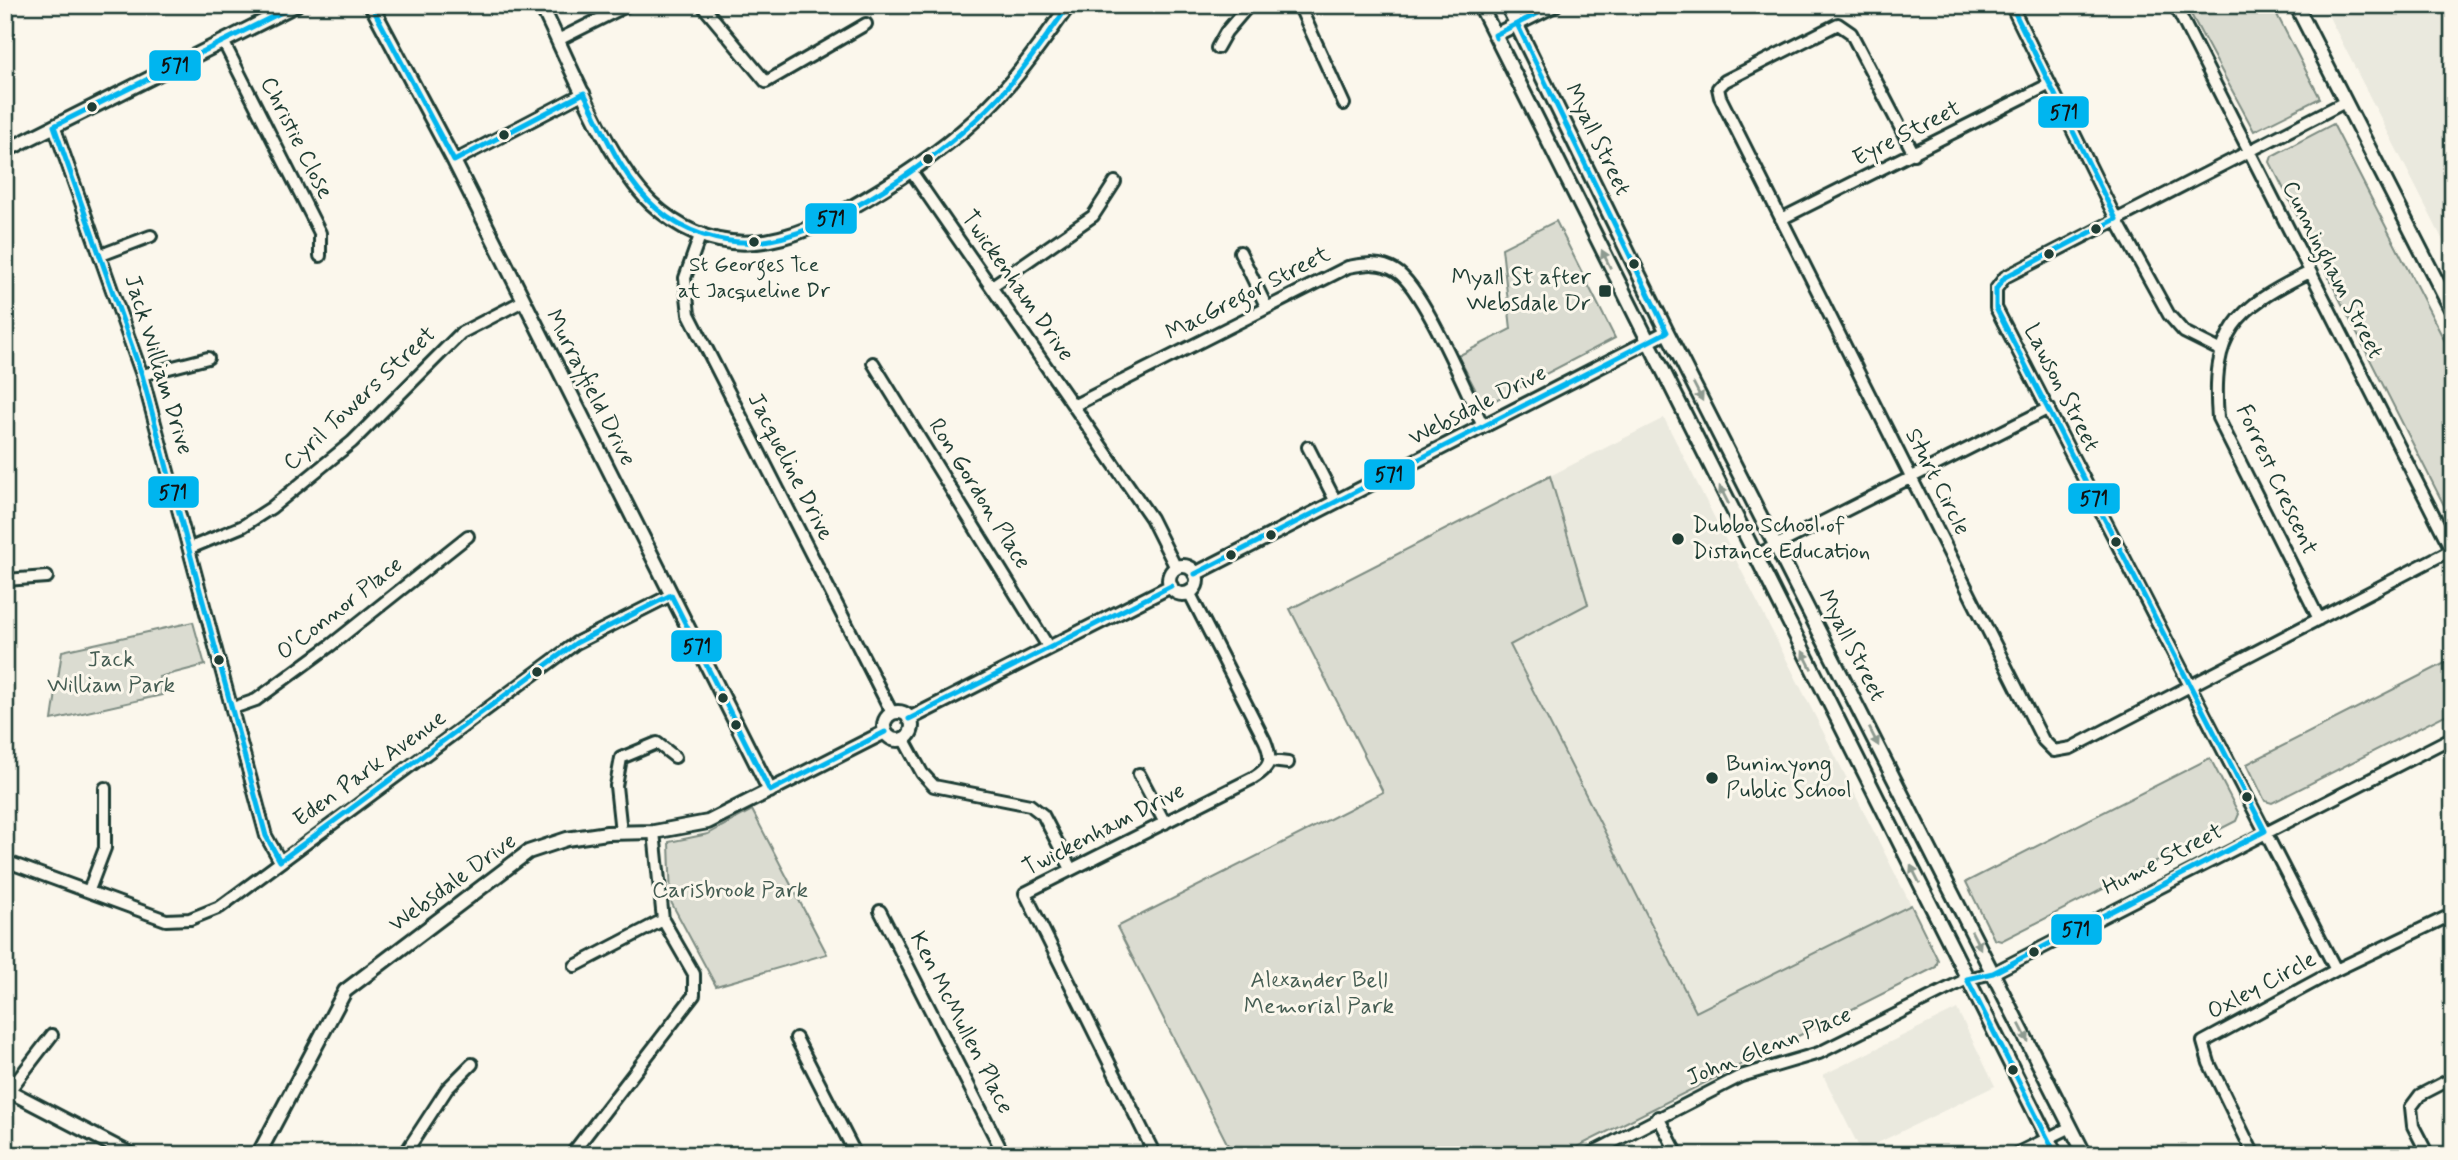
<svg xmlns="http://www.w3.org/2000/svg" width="2458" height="1160" viewBox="0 0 2458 1160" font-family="Mynerve,sans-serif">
  <rect width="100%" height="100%" fill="#fbf7ec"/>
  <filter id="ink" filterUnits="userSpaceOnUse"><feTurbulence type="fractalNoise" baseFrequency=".0143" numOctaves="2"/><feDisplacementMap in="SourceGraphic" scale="14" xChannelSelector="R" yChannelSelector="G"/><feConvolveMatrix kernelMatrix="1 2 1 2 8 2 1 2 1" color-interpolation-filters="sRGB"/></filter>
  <g filter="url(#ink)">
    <!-- built -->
    <path fill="#eae9de" d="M2323,5H2453V260Z
      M1664,418L1911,905L1696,1012L1510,645L1588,604L1550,476Z
      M1957,1009L1995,1086L1861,1151L1823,1075Z"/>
    <!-- green -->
    <path fill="#dbdcd1" stroke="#7d8c82" stroke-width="2" d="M2186,5H2272L2320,98L2254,131Z
      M2333,124L2453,357V523L2270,162L2272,156Z
      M1556,221L1615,338L1484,406L1458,356L1511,329L1502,248Z
      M1550,476L1588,604L1510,645L1696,1012L1911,905L1938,960L1936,967L1561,1155H1233L1117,927L1383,792L1290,609Z
      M193,622L205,665L159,677L162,695L52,720L62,651Z
      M2453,659V711L2272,803L2265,801L2247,764Z
      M2210,758L2239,814L2236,821L2001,941L1994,939L1966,882Z
      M752,810L827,954L716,986L671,902L669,842L708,834Z"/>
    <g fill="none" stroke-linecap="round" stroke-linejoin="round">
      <!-- minor casing -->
      <g stroke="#1f3d34" stroke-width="16">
        <path id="minor" d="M702,5L766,82L866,24
          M1299,5L1344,104
          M2011,5L2116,219L2169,315L2184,332L2220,350
          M2175,5L2453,553
          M558,40L628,5
          M223,41L320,233V256
          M1217,48L1226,32L1249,5
          M54,126L142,375L266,836L280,861
          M1914,154L1851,33L1838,24L1725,81L1718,88L1720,97L2043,740L2054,751L2071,748L2451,550
          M454,161L584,93
          M911,171L1151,518L1176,568
          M1781,219L2050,84
          M701,233L685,278L689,314L892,713
          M1240,252L1267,308
          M101,255L151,236
          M2310,272C2235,308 2211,332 2218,418L2319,619
          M992,286L1093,216L1115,182
          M873,363L1049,648
          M142,375L208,358
          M1075,405L1348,267C1365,264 1380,261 1396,271C1423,287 1467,394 1483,426
          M1308,447L1336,502
          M190,548L243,526L271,508L352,442L461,333L523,301
          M1755,556L2049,408
          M5,580L47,577
          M233,708L256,700L331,645L468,536
          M903,738L922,773L934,786L1030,805L1043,815L1071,869
          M1271,761L1288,763
          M1139,774L1165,823
          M621,832L616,786L621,758L657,743L675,757
          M5,861L166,920L190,919L220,907L576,643L671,595
          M89,890L105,848V788
          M880,911L1004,1155
          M575,966L663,920
          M2336,970L1996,308V289L2005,277L2345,102
          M796,1038L856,1155
          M9,1091L52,1035
          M1658,1117L1678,1155
          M404,1155L447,1089L472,1064
          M571,1155L694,995V974L663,920L654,832
          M1155,1155L1025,893L1253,778C1270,768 1273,760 1265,741L1189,592
          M1588,1155L1741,1076L1819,1053L1967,979L1993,973L2453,737
          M2014,1155L2071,1127
          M2254,1155L2209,1063L2203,1042L2336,970L2453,914
          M2428,1155L2413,1126L2411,1107L2420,1095L2453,1078"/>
      </g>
      <!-- tertiary casing -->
      <g stroke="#1f3d34" stroke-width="18">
        <path id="tertiary" d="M371,5L454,161L770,791
          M541,5C569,61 608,162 651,203C728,275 807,236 882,189C924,163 964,134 998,97C1024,69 1046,36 1069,5
          M1480,5L2056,1155
          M1507,5L1667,332L2085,1155
          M2296,5L2453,313
          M1495,35L1555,5
          M5,151L296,5
          M1169 580a14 14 0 1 1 28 0a14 14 0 1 1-28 0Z
          M1195,574L1667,332
          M884 726a14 14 0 1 1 28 0a14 14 0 1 1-28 0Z
          M909,719L1171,586
          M5,1089L132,1155
          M258,1155L345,991L528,852L567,839L607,833L654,832L708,822L885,732"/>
      </g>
      <!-- minor -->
      <use href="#minor" stroke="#fbf7ec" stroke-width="10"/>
      <!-- tertiary -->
      <use href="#tertiary" stroke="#fbf7ec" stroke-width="12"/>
      <!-- bus-1 casing -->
      <g stroke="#fbf7ec" stroke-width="10">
        <path id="bus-1" d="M371,5L454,161
          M2011,5L2116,219
          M1496,38L1495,35L1554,5
          M584,93C605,133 622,179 657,209C683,232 721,244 755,242C830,237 948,152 998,98C1024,70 1046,37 1069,5
          M54,126L142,375L266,836L280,861
          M54,126L296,5
          M454,161L584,93
          M2116,219L2005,277L1996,289V308L2265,831
          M1195,574L1667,332L1517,24
          M671,595L770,791
          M909,719L1171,586
          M770,791L885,732
          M280,861L576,643L671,595
          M2056,1155L1967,979L1993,973L2265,831"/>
      </g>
      <!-- bus-1 -->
      <use href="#bus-1" stroke="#00b5ef" stroke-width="5"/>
    </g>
    <!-- one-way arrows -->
    <defs><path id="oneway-solid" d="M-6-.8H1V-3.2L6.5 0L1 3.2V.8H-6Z" transform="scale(1.75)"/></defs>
    <g fill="#8d9a90">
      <use href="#oneway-solid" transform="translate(1606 259) rotate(-116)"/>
      <use href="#oneway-solid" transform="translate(1698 392) rotate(63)"/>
      <use href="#oneway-solid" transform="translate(1724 495) rotate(-117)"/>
      <use href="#oneway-solid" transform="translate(1807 660) rotate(-117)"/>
      <use href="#oneway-solid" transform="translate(1874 737) rotate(63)"/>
      <use href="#oneway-solid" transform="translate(1915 874) rotate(-117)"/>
      <use href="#oneway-solid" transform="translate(1976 940) rotate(63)"/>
      <use href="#oneway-solid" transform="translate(2024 1033) rotate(63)"/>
    </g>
  </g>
  <!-- markers -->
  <g fill="#1f3d34" stroke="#fbf7ec" stroke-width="2.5">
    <circle cx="92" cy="107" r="6"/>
    <circle cx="504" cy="135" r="6"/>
    <circle cx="928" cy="159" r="6"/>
    <circle cx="2096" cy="229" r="6"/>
    <circle cx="754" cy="242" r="6"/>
    <circle cx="2049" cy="254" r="6"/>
    <circle cx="1634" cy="264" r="6"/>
    <rect x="1598" y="284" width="14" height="14" rx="3.5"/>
    <circle cx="1271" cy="535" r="6"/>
    <circle cx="1678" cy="539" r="7"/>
    <circle cx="2116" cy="542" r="6"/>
    <circle cx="1231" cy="555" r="6"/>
    <circle cx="219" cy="660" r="6"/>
    <circle cx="537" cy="672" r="6"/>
    <circle cx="723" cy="698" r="6"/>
    <circle cx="736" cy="725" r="6"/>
    <circle cx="1712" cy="778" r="7"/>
    <circle cx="2247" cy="797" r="6"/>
    <circle cx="2034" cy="952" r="6"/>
    <circle cx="2013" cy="1070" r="6"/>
  </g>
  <g text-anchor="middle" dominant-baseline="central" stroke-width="6" stroke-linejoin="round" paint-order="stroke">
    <!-- bus labels -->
    <g font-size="21" fill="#1f3d34" stroke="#fbf7ec">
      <text x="754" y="265">St Georges Tce<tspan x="754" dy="26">at Jacqueline Dr</tspan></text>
    </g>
    <!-- street labels -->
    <g font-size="23" fill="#1f3d34" stroke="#fbf7ec">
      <text transform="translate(1907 134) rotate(-27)">Eyre Street</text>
      <text transform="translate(296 138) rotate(63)">Christie Close</text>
      <text transform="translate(1597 140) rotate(64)">Myall Street</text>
      <text transform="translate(2332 270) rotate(63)">Cunningham Street</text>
      <text transform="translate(1017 286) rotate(55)">Twickenham Drive</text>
      <text transform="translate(1248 294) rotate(-27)">MacGregor Street</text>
      <text transform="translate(158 365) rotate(73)">Jack William Drive</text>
      <text transform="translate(590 388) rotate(63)">Murrayfield Drive</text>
      <text transform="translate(2061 388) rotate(63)">Lawson Street</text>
      <text transform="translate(360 399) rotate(-43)">Cyril Towers Street</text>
      <text transform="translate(1478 406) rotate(-27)">Websdale Drive</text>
      <text transform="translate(790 467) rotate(63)">Jacqueline Drive</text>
      <text transform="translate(2276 480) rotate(65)">Forrest Crescent</text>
      <text transform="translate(1937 482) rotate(63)">Sturt Circle</text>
      <text transform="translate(979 494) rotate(58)">Ron Gordon Place</text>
      <text transform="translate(340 609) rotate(-38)">O'Connor Place</text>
      <text transform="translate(1851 646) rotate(63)">Myall Street</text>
      <text transform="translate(370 769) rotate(-36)">Eden Park Avenue</text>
      <text transform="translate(1104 830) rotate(-27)">Twickenham Drive</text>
      <text transform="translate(2163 860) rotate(-27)">Hume Street</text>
      <text transform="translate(453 883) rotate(-36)">Websdale Drive</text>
      <text transform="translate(2262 986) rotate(-28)">Oxley Circle</text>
      <text transform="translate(961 1023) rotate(63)">Ken McMullen Place</text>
      <text transform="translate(1769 1047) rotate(-22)">John Glenn Place</text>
    </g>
    <!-- poi labels -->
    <g font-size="23" fill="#1f3d34" stroke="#fbf7ec" text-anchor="start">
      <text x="1591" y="278" text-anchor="end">Myall St after<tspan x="1591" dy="26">Websdale Dr</tspan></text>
      <text x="1692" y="526">Dubbo School of<tspan x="1692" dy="26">Distance Education</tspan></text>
      <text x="1726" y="765">Buninyong<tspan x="1726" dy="26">Public School</tspan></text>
    </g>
    <!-- park labels -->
    <g font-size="23" fill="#455d53" stroke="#fbf7ec">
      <text x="111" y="660">Jack<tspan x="111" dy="26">William Park</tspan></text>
      <text x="730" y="891">Carisbrook Park</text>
      <text x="1319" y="981">Alexander Bell<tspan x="1319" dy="26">Memorial Park</tspan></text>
    </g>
  </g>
  <g stroke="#fbf7ec" stroke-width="2.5">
    <rect x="148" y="49" width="54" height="33" rx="7" fill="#00b5ef"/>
    <rect x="2037" y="95" width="53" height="34" rx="7" fill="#00b5ef"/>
    <rect x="804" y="202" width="54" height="33" rx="7" fill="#00b5ef"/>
    <rect x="1363" y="458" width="53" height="33" rx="7" fill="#00b5ef"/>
    <rect x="147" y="475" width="53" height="34" rx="7" fill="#00b5ef"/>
    <rect x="2067" y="482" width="54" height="33" rx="7" fill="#00b5ef"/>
    <rect x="670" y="629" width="53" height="34" rx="7" fill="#00b5ef"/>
    <rect x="2050" y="913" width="53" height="33" rx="7" fill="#00b5ef"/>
  </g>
  <g font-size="19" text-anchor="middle" font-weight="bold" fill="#111">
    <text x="175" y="72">571</text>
    <text x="2064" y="119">571</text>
    <text x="831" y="225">571</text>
    <text x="1389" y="481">571</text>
    <text x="173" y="499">571</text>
    <text x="2094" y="505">571</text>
    <text x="697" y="653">571</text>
    <text x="2076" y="936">571</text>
  </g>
  <!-- margin -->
  <rect width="2458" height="1160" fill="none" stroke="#fbf7ec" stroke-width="28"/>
  <rect x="14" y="14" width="2430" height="1132" fill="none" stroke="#1f3d34" stroke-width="2.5" filter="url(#ink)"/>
</svg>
